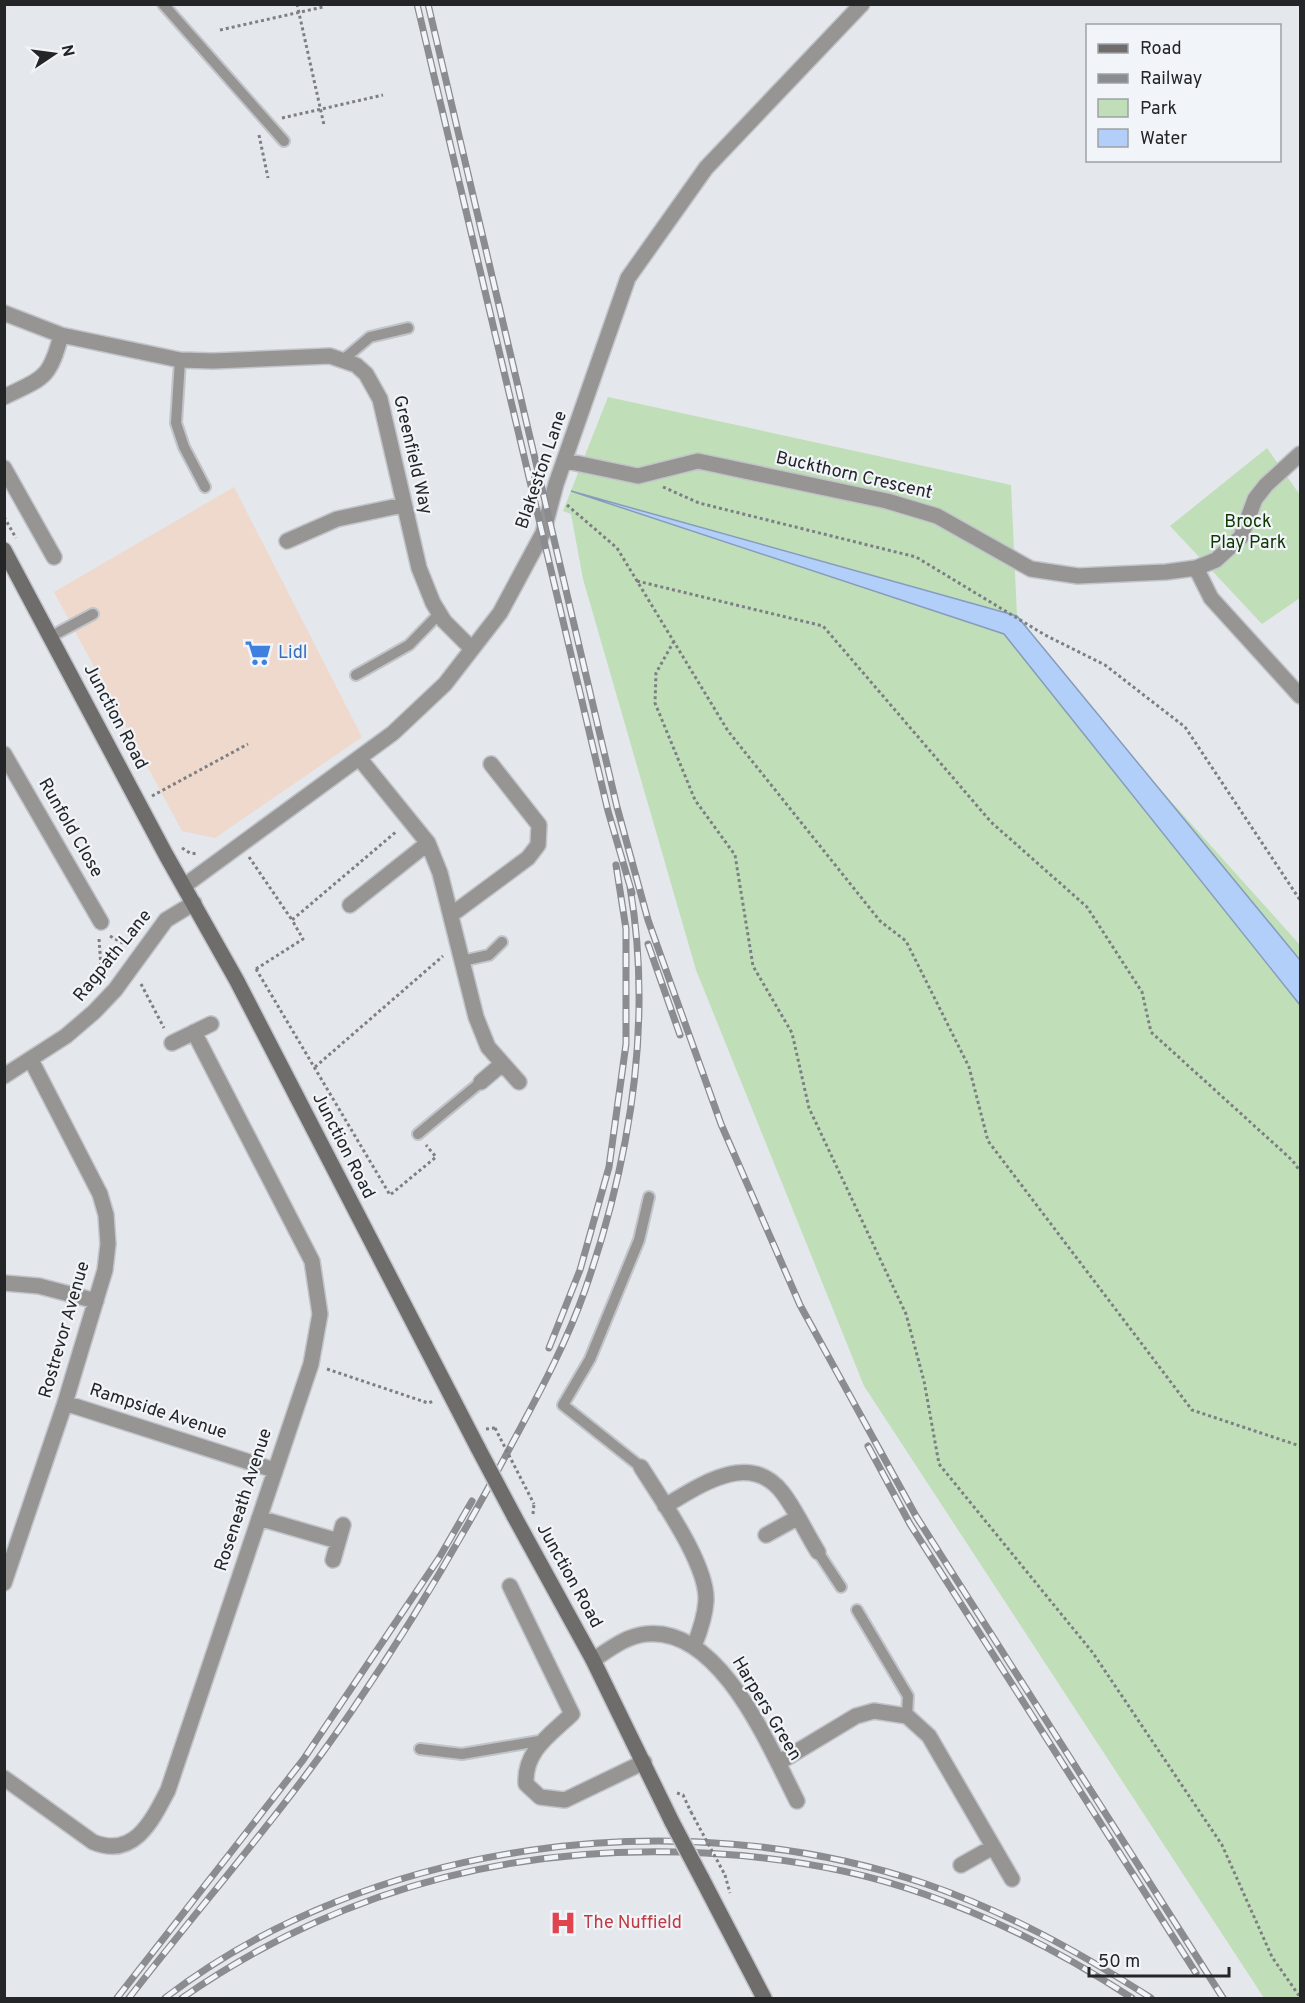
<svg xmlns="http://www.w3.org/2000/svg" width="1305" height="2003" viewBox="0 0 1305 2003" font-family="Overpass,sans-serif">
  <rect width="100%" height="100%" fill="#e4e7ec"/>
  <!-- commercial -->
  <path fill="#efd8cc" d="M234,487L362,737L215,838L182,831L54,592Z"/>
  <!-- green -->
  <path fill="#c0dfb9" d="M608,397L1011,485L1017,616L1098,720L1300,945V1998H1264L864,1386L696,970L583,579L571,514L563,511Z
    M1267,448L1300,495V598L1262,624L1170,526Z"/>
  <!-- water -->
  <path fill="#b2cffa" stroke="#879cbb" stroke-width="1.5" d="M571,491L1017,616L1300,960V1005L1004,634Z"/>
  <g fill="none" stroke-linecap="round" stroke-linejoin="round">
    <!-- lane casing -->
    <g stroke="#c1c4c9" stroke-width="14">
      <path id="lane" d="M163,4L284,141
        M344,359L370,337L408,328
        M180,360L176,423L184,447L205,487
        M50,637L93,614
        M356,675L409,645L439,614
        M462,961L489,955L502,942
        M418,1134L481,1082
        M641,1467L563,1405L590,1359L639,1240L649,1197
        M818,1552L841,1587
        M857,1610L908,1696L907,1716
        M420,1749L462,1754L545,1740"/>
    </g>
    <!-- street casing -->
    <g stroke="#c1c4c9" stroke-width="18">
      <path id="street" d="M4,313L61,335L180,360L213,361L330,356L356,365L366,374L380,399L419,568L433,603L444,621L472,649
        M4,397C43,378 50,379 61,335
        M566,461L638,476L698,461L887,501L937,516L1031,569L1078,576L1166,572L1196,568L1216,560L1241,537L1255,499L1266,485L1300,454
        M4,468L54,557
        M287,541L337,519L403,505
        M1196,568L1211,598L1300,696
        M4,754L101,922
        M360,759L428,843L440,873L476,1017L488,1047L519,1082
        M184,886L393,733L445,684L500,613L543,533L556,484L628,278L706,168L862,4
        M350,905L428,843
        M451,915L528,858L538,845L539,825L491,764
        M172,1043L211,1024
        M4,1076L66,1036L94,1012L115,990L166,920L194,903
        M481,1082L502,1064
        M4,1283L39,1286L96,1301
        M65,1403L274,1470
        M641,1467C661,1499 708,1565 706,1601C705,1617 700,1631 694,1646
        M665,1506C699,1486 749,1450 782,1492C796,1510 806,1533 818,1552
        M259,1518L338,1541
        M766,1535L797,1518
        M333,1560L343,1525
        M4,1583L65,1403L105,1270L108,1244L106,1215L100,1194L31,1060
        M510,1586L572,1714C550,1735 524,1751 526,1784L540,1797L565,1800L644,1762
        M593,1660C610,1649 626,1636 646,1634C720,1626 769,1746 797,1801
        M778,1763L856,1716L874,1711L907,1716L929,1736L1012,1879
        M4,1778L93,1842C134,1859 152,1821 168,1790L311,1364L320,1314L312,1261L194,1032
        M961,1865L993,1847"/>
    </g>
    <!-- secondary casing -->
    <g stroke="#c1c4c9" stroke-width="18">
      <path id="secondary" d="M4,550L166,855L237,981L478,1448
        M514,1516L593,1660L672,1822
        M701,1877L764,1998"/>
    </g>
    <!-- path -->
    <path stroke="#7d7f83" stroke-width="3" stroke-dasharray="3 3" stroke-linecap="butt" d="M297,4L324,125
      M220,30L323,7
      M282,118L383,95
      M259,135L268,178
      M663,487L699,503L916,557L1045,635L1105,665L1185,727L1300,900
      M567,505L617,548L728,731L880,921L906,941L969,1067L988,1141L1192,1410L1300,1446
      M4,517L16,538
      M637,581L823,626L991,822L1087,907L1142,992L1151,1032L1292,1160L1300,1171
      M674,641L656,673L655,703L695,800L735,855L753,966L792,1033L809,1108L906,1314L924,1381L939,1464L1093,1653L1222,1845L1272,1957L1300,1997
      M152,796L248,744
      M182,848L190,853L198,854
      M249,857L292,920
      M110,936L128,946
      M99,939L101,967L106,976
      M256,969L390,1195L436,1157L426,1145
      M256,969L303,939L292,920L397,831
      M141,984L164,1028
      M315,1067L443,956
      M327,1369L428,1403L434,1401
      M486,1429L495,1428
      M533,1514L534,1504
      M677,1793L683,1795L691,1812
      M725,1875L730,1893"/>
    <!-- lane -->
    <use href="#lane" stroke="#969593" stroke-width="10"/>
    <!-- street -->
    <use href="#street" stroke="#969593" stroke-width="15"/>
    <!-- secondary -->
    <use href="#secondary" stroke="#6f6d6b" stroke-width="15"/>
    <!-- rail casing -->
    <g stroke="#8a8c90" stroke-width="7">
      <path id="rail" d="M417,4L608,811L632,893
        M428,4L617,807L648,920L721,1124L800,1305L916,1516L1223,1998
        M648,944L680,1035
        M549,1348L580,1270L609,1167L626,1044V929L616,865
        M868,1446L910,1524L1196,1973
        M117,1998L303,1760L439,1558L472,1501
        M129,1998C203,1902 285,1810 353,1709C405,1633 453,1553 497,1472C528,1413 563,1353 585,1290C630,1161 653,1023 630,887
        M165,1998C371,1840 681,1800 926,1884C1007,1912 1079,1952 1151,1998
        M182,1998C339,1889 515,1843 705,1853C779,1857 854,1869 924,1894C999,1920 1066,1955 1132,1998"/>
    </g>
    <!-- rail -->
    <use href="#rail" stroke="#f1f4f9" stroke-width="4.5" stroke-dasharray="14" stroke-linecap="butt"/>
    <!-- secondary-bridge casing -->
    <g stroke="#c1c4c9" stroke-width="18" stroke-linecap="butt">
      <path id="secondary-bridge" d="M478,1448L514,1516
        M672,1822L701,1877"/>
    </g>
    <!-- path-bridge -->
    <path stroke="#7d7f83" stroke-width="3" stroke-dasharray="3 3" stroke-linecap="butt" d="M495,1428L534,1504
      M691,1812L725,1875"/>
    <!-- secondary-bridge -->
    <use href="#secondary-bridge" stroke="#6f6d6b" stroke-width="15"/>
  </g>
  <!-- icons -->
  <defs>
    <g id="supermarket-bare" transform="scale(2.07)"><path d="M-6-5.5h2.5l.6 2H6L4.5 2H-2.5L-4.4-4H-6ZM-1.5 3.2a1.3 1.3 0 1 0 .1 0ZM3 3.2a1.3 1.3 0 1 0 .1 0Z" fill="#3f7fe0" stroke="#f1f4f9" stroke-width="2.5" paint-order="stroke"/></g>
    <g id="hospital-bare" transform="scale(2.07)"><path d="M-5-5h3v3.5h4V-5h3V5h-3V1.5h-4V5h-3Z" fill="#e0444e" stroke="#f1f4f9" stroke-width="2.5" paint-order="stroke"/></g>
  </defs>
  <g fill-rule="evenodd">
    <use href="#supermarket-bare" x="258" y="653"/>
    <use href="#hospital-bare" x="563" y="1923"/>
  </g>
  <g text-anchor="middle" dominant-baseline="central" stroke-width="4.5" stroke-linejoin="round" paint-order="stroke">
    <!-- street labels -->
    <g font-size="18" fill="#242527" stroke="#f1f4f9">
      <text transform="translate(412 455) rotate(77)">Greenfield Way</text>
      <text transform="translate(542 470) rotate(-71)">Blakeston Lane</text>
      <text transform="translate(854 476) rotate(13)">Buckthorn Crescent</text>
      <text transform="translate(115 717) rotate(62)">Junction Road</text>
      <text transform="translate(70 828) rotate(60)">Runfold Close</text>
      <text transform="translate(113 956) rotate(-51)">Ragpath Lane</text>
      <text transform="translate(343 1146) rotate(63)">Junction Road</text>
      <text transform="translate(65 1330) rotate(-74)">Rostrevor Avenue</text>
      <text transform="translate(158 1412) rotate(18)">Rampside Avenue</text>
      <text transform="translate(244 1500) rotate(-72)">Roseneath Avenue</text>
      <text transform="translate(569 1576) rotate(61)">Junction Road</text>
      <text transform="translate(766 1709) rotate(59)">Harpers Green</text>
    </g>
    <!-- park labels -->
    <g font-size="18" fill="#0e3701" stroke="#f1f4f9">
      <text x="1248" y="522">Brock<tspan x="1248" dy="21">Play Park</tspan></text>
    </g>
    <!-- shop labels -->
    <g font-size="18" fill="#366cbe" stroke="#f1f4f9" text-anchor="start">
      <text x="278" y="653">Lidl</text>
    </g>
    <!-- health labels -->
    <g font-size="18" fill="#be3a42" stroke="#f1f4f9" text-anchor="start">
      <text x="583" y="1923">The Nuffield</text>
    </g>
  </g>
  <!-- border -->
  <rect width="1305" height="2003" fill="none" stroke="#242527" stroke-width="12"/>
  <!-- legend -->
  <rect x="1086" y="24" width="195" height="138" fill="#f1f4f9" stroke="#9fa1a5" stroke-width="1.5"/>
  <rect x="1098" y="44" width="30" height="9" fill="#6f6d6b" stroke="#9fa1a5" stroke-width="1.5"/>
  <text x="1140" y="54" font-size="18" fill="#242527">Road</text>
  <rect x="1098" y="74" width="30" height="9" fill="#8a8c90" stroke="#9fa1a5" stroke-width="1.5"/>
  <text x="1140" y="84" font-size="18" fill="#242527">Railway</text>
  <rect x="1098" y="99" width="30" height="18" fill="#c0dfb9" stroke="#9fa1a5" stroke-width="1.5"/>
  <text x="1140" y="114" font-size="18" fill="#242527">Park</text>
  <rect x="1098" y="129" width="30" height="18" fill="#b2cffa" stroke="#9fa1a5" stroke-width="1.5"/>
  <text x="1140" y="144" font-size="18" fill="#242527">Water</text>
  <!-- north arrow -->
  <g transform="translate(54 54) rotate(77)" stroke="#f1f4f9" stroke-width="4.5" paint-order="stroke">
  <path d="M0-4.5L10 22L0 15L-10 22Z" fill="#242527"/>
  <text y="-9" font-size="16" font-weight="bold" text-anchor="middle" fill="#242527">N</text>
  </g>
  <!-- scale -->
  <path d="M1089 1967v9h140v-9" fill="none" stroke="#242527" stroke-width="3"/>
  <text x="1098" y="1967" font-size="18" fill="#242527" stroke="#f1f4f9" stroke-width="4.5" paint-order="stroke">50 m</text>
</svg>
